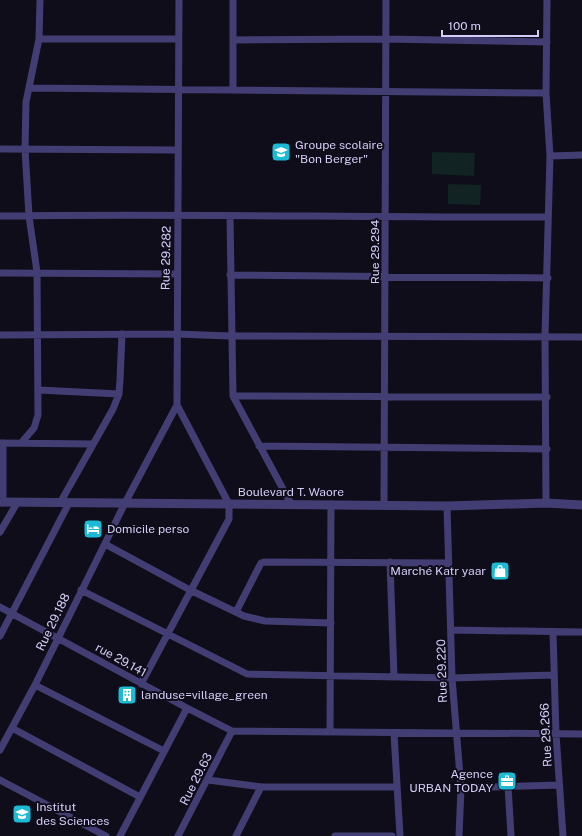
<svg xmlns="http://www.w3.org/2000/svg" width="582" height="836" viewBox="0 0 582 836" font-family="'Public Sans',sans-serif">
  <rect width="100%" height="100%" fill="#100d1a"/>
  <!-- green -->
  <path fill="#112323" d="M432,152L475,153L474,176L432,174Z
    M448,184L481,185L480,205L448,204Z"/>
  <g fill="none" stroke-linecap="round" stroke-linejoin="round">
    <!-- minor -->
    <path stroke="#423e73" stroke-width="7" d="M233,0V90
      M39,39H178
      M234,40L385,39L547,42
      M29,88L546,93
      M0,149L178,150
      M550,156L582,155
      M0,216C182,213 365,218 547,217
      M230,216L233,396L291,504
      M0,273L176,274
      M230,275L548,278
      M0,335L177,334L230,336L582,337
      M39,390L119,394
      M233,396L547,397
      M22,442L34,428L38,415L37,272L29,216L25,149L26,102L39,39L40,0
      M0,443L93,444
      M259,446L547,449
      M3,503V443
      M60,503L113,409L119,394L120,380L122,334
      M546,503L545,336L550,156L546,93L547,0
      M384,504L386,0
      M447,506L452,678L461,788L459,836
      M0,532L17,503
      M105,544L190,590L244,616L265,621L331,623
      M390,562L394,677
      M81,590L247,674L452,678L554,675
      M0,607L187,708L232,731L582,734
      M236,612L261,563L264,562L448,563
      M451,630L582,632
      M553,632L556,734L563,836
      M0,636L69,503
      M141,684L229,519V504L177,405L179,0
      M35,685L164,751
      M12,728L140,797
      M330,732L331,504
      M394,733L400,836
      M0,750L35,685L125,503L177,405
      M0,780L106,836
      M208,780L261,787H397
      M508,786L511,836
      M461,788L559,785
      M120,836L187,708
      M178,836L232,731
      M236,836L261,787
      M335,836H358
      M358,836H392"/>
    <!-- tertiary -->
    <path stroke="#423e73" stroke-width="9" d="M0,502L447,506L546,503L582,505"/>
  </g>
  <!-- icons -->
  <defs>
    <g id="school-square" transform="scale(1)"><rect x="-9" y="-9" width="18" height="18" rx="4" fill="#1cbad5" stroke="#100d1a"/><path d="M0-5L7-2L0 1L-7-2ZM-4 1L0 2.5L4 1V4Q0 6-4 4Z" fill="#fff"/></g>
    <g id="hotel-square" transform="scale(1)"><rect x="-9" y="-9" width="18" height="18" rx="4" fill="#1cbad5" stroke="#100d1a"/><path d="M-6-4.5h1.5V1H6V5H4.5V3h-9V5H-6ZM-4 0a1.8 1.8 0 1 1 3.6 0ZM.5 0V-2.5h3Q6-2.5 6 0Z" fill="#fff"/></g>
    <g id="shop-square" transform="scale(1)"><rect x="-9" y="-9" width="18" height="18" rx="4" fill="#1cbad5" stroke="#100d1a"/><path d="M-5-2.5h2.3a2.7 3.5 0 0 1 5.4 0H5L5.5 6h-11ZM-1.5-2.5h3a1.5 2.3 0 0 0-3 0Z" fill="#fff"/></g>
    <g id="building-square" transform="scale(1)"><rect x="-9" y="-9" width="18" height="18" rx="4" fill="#1cbad5" stroke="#100d1a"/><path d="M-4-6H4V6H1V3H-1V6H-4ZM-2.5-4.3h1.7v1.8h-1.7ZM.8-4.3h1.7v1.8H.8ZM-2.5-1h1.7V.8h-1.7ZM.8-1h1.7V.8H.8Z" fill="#fff"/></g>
    <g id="office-square" transform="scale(1)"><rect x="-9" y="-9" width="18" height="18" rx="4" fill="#1cbad5" stroke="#100d1a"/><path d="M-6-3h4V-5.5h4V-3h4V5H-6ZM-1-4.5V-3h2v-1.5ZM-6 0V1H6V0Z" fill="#fff"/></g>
  </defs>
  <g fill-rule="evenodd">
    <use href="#school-square" x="281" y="152"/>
    <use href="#hotel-square" x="93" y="529"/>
    <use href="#shop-square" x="500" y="571"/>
    <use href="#building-square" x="127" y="695"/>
    <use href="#office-square" x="507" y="781"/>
    <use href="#school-square" x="22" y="814"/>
  </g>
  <g text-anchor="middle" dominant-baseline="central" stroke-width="4" stroke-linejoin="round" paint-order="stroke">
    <!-- poi labels -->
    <g font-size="12" fill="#d4cdf8" stroke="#100d1a" text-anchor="start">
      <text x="295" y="145">Groupe scolaire<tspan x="295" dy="14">"Bon Berger"</tspan></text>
      <text x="107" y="529">Domicile perso</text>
      <text x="486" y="571" text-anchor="end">Marché Katr yaar</text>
      <text x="141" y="695">landuse=village_green</text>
      <text x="493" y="774" text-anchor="end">Agence<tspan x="493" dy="14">URBAN TODAY</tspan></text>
      <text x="36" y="807">Institut<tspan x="36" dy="14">des Sciences</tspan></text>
    </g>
    <!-- street labels -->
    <g font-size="12" fill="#d4cdf8" stroke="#100d1a">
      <text transform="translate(375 252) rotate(-90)">Rue 29.294</text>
      <text transform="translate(166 258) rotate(-89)">Rue 29.282</text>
      <text x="291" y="492">Boulevard T. Waore</text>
      <text transform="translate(53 622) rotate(-64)">Rue 29.188</text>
      <text transform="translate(121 660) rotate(29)">rue 29.141</text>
      <text transform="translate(442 671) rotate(-92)">Rue 29.220</text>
      <text transform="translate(546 735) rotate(-93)">Rue 29.266</text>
      <text transform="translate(196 779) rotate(-63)">Rue 29.63</text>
    </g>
  </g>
  <!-- scale -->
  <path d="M442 30v6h96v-6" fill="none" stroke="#d4cdf8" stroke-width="2"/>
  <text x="448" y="30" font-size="12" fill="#d4cdf8" stroke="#100d1a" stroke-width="3" paint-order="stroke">100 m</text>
</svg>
